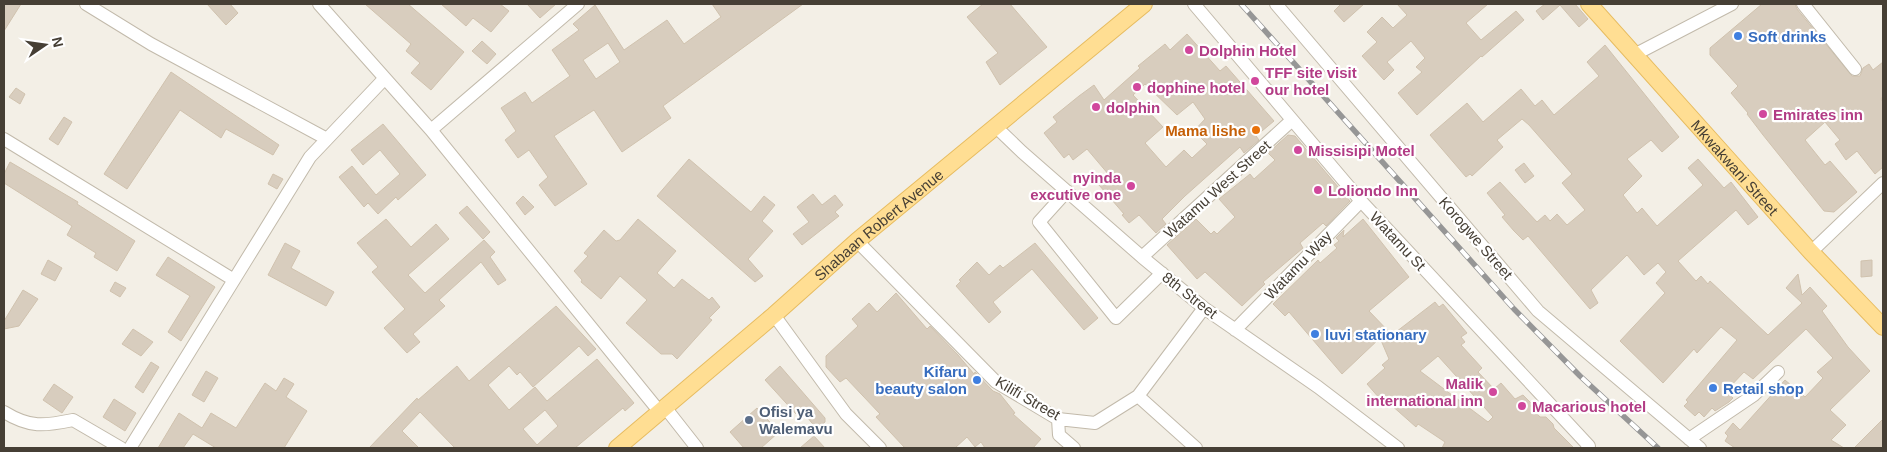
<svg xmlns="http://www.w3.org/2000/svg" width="1887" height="452" viewBox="0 0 1887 452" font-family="Arial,sans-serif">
  <rect width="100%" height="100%" fill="#f3efe6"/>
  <!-- building -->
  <path fill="#d8cdbe" stroke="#d0c2ae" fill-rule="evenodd" d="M4,4H21L4,31Z
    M207,4H230L238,13L226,25Z
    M365,4H408L464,52L431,90L411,73L420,63L406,51L411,44Z
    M441,4H500L509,11L491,32L473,18L466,26Z
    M527,4H556L540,18Z
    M712,4H803L663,106L671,118L622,152L594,110L554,136L587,184L555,206L539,185L548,177L529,150L518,158L505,140L516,131L501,108L525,92L532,103L570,76L552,50L579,30L573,24L595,5L624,50L667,20L684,44L721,17ZM608,43L620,62L596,79L583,60Z
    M983,4H1010L1047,47L1000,85L986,62L998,53L967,17Z
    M1341,4H1364L1344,22L1334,11Z
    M1397,4H1488L1466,23L1481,40L1516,11L1524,20L1482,57L1481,56L1417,115L1398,93L1422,72L1416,67L1425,58L1411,41L1387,62L1394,70L1384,80L1362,56L1377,42L1367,32L1382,17L1393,28L1407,15Z
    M1545,4H1575L1588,19L1579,27L1560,5L1543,20L1536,11Z
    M1762,4H1795L1797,9L1852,76H1860L1863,68L1869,64L1873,70L1883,62V96L1881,99L1883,102V167L1875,174L1857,151L1846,160L1835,144L1840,140L1825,122L1805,140L1825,165L1830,161L1857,192L1834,212L1824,211L1763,135L1747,114L1748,113L1731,93L1738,86L1710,55V48Z
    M1187,34L1220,71L1226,66L1274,121L1256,136L1259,140L1244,153L1240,147L1185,196L1162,219L1166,224L1156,233L1139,215L1129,223L1122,215L1124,214L1099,185L1109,175L1087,149L1073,160L1069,154L1064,158L1044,133L1057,122L1053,117L1079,96L1094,85L1104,100L1140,68L1138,66L1165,44L1170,50ZM1145,84L1177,115L1193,102L1205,119L1194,131L1207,144L1192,158L1184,150L1166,167L1145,143L1163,127L1133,95Z
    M482,41L496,54L487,64L472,51Z
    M1605,45L1679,137L1662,152L1651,140L1627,159L1642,176L1623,195L1637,213L1642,208L1657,226L1703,185L1688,168L1698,159L1724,188L1731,182L1758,217L1748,225L1736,210L1678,261L1696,281L1701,276L1708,284L1710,281L1768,335L1802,303L1786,288L1798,274L1802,295L1810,287L1827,306L1822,311L1848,347L1870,371L1830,410L1846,425L1831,440L1844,448H1735L1725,441L1728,436L1725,433L1733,423L1740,430L1785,380L1805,397L1823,378L1817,372L1833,358L1806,329L1753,379L1744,372L1726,391L1733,398L1729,402L1715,411L1712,408L1704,417L1699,412L1695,416L1684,406L1688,402L1686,400L1737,340L1721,327L1697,353L1694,349L1663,383L1620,341L1665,293L1656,283L1666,272L1658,263L1644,275L1627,255L1591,290L1598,303L1590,309L1528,236L1523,240L1514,231L1502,217L1505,215L1487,193L1500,182L1537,222L1545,215L1550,221L1557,214L1567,225L1585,210L1562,183L1572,174L1529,125L1522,119L1497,140L1503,147L1472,176L1470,174L1466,177L1430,135L1467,103L1483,122L1521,89L1535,106L1542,100L1554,115L1599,76L1587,62Z
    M171,72L279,145L273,155L226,129L221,138L180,110L127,189L104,174Z
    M16,88L25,94L20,104L9,97Z
    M64,117L72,122L58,145L49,139Z
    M383,124L426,175L398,200L396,197L378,214L368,203L364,207L339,177L352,166L376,195L400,174L380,150L363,165L351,150Z
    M1288,135L1295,136L1350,201L1326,226L1323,223L1300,243L1303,248L1263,282L1265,284L1242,306L1205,272L1197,279L1167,245L1196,219L1211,234L1214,231L1217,234L1235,217L1219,199L1250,174L1254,179L1275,160L1268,153Z
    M689,159L751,212L764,196L775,205L762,221L773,231L748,259L763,276L755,282L657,196Z
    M10,162L78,202L77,204L135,241L117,271L94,257L96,253L67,235L72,226L4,183V174Z
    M1524,163L1534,176L1525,183L1515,170Z
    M273,174L283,179L277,189L268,184Z
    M813,194L822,205L835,195L843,205L835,212L839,216L802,245L793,234L809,222L797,207Z
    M523,196L534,207L525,215L516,203Z
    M467,206L490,232L483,239L459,213Z
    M386,219L411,247L436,224L449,239L408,275L425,293L484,240L495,252L490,257L506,280L498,285L481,262L439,300L445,306L413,334L420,342L407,353L384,328L405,309L372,272L378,267L357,243Z
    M638,219L676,251L657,273L674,288L682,279L709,300L712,297L720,307L709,318L712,320L677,359L672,354H661L626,323L647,300L620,276L601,299L581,282L582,280L574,271L588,256L584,253L604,230L616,241L620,240Z
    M1363,219L1409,277L1369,311L1392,335L1435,302L1439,307L1443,304L1467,333L1461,337L1465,342L1461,345L1482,368L1478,372L1494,389L1501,383L1515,399L1523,395L1532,404L1530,406L1540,417H1546L1553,424L1554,428L1574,448H1442L1445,442L1418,424L1416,427L1390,404L1387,407L1367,384L1385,368L1382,365L1389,359L1380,338L1342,374L1289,312L1285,316L1273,304L1318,260L1320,263L1337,248L1334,245L1339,241L1336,238L1344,230L1343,237ZM1438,356L1493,417L1488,422L1420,371Z
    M285,243L300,251L291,268L334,292L326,306L268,275Z
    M1035,243L1098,318L1084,330L1032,269L993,302L1001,312L989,323L956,286L961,281L959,280L977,262L989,275L1000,265L1003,268Z
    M168,257L215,287L181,341L168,332L190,296L156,275Z
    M48,260L62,268L55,281L41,274Z
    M1872,260V276L1861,277V261Z
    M115,282L126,288L120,297L110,291Z
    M23,290L38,299L19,326L4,329V321Z
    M896,293L927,329L930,326L958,355L974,374L975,372L993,391L1000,394L1015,413L1013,414L1041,439L1033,448H985L981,442L975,447L967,437L955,448H905L876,417L880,414L846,378L840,382L826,367V356L858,326L852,319L869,303L877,312Z
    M556,306L596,349L588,356L579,346L533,387L520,372L517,375L509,366L488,385L509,410L535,387L547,401L597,359L634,403L625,411L623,408L575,448H455L420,412L402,431L419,448H369L417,398L418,400L457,366L469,381ZM545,410L558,426L537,445L523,429Z
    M133,329L153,342L141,356L122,344Z
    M151,362L159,367L143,393L135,387Z
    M780,366L825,418V422L817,429L801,410L796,414L765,380Z
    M206,371L218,378L204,402L192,395Z
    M284,378L294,384L286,397L307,411L284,448H216L193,434L183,448H158L179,413L202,428L211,413L236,428L265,383L276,391Z
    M54,384L73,397L62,413L43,400Z
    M114,399L136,413L125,431L103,417Z
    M757,408L779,432L761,448H744L730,432Z
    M1883,419V448H1854Z
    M814,436L825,448H800Z"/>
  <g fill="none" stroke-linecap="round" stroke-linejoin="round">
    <!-- minor casing -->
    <g stroke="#c2baab" stroke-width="14">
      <path id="minor" d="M86,4L151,44L327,139
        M319,4L431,130L659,411
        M1194,4L1361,201L1589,446L1587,448
        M1276,4L1538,311L1700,448
        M1803,4L1855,69
        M1634,55L1732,4
        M995,126L1022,152L1142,257L1204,308L1318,387L1398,448
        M431,130L578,4
        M4,139L234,280
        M1067,191L1039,222L1116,318L1162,273
        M857,241L996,382L1058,419L1095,423L1138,396L1204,308
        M1811,252L1883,183
        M1142,257L1291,121
        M774,315L846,414L880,448
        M1235,330L1361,201
        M1138,396L1196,448
        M664,406L697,448
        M4,412C30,428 44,426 73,420L121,448
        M1058,419L1059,435L1074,448
        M1689,439L1754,395L1778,372
        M130,448L310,157L385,78"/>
    </g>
    <!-- major casing -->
    <g stroke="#e7bc60" stroke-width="18">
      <g id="major">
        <path id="s1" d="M1589,4L1811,252L1883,327"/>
        <path id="s2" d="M617,448L774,315L857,241L1144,4"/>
      </g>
    </g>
    <!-- minor -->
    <use href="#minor" stroke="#fff" stroke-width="12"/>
    <!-- major -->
    <use href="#major" stroke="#ffde93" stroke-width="16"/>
    <!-- rail casing -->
    <g stroke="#969696" stroke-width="5.5">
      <path id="rail" d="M1241,4L1514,309L1580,376L1658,448"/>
    </g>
    <!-- rail -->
    <use href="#rail" stroke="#fff" stroke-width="4" stroke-dasharray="11" stroke-linecap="butt"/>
  </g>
  <!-- markers -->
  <g fill="#3f7fe0" stroke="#fff" stroke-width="2">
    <circle cx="1738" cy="36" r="5"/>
    <circle cx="1315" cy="334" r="5"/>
    <circle cx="977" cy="380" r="5"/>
    <circle cx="1713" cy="388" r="5"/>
  </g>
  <g fill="#d1479c" stroke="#fff" stroke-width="2">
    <circle cx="1189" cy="50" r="5"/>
    <circle cx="1255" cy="81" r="5"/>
    <circle cx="1137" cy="87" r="5"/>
    <circle cx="1096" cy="107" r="5"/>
    <circle cx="1763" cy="114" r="5"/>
    <circle cx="1298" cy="150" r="5"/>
    <circle cx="1131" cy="186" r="5"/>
    <circle cx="1318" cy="190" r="5"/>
    <circle cx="1493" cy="392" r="5"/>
    <circle cx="1522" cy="406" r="5"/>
  </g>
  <circle fill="#e8710a" stroke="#fff" stroke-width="2" cx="1256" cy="130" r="5"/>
  <circle fill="#5c6f8a" stroke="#fff" stroke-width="2" cx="749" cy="420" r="5"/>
  <g text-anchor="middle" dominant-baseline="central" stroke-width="4.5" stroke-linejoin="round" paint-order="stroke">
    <!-- shop labels -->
    <g font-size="15" font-weight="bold" fill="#366cbe" stroke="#fff" text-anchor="start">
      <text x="1748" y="36">Soft drinks</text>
      <text x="1325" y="334">luvi stationary</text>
      <text x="967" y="371" text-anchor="end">Kifaru<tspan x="967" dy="17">beauty salon</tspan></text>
      <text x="1723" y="388">Retail shop</text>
    </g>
    <!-- hotel labels -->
    <g font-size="15" font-weight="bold" fill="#b23c85" stroke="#fff" text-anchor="start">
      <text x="1199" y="50">Dolphin Hotel</text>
      <text x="1265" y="72">TFF site visit<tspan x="1265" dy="17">our hotel</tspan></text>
      <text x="1147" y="87">dophine hotel</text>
      <text x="1106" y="107">dolphin</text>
      <text x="1773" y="114">Emirates inn</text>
      <text x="1308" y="150">Missisipi Motel</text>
      <text x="1121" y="177" text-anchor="end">nyinda<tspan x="1121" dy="17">excutive one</tspan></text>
      <text x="1328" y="190">Loliondo Inn</text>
      <text x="1483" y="383" text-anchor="end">Malik<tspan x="1483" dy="17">international inn</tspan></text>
      <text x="1532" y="406">Macarious hotel</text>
    </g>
    <!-- food labels -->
    <g font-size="15" font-weight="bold" fill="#c56008" stroke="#fff" text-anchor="end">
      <text x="1246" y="130">Mama lishe</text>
    </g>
    <!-- street labels -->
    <g font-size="15" fill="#463f35" stroke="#fff">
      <text stroke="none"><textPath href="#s1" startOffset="219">Mkwakwani Street</textPath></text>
      <text transform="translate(1217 189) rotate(-42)">Watamu West Street</text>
      <text stroke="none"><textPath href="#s2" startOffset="344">Shabaan Robert Avenue</textPath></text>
      <text transform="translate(1476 238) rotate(49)">Korogwe Street</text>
      <text transform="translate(1398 241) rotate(47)">Watamu St</text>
      <text transform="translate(1298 265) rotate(-46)">Watamu Way</text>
      <text transform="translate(1190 295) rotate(38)">8th Street</text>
      <text transform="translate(1028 398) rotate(30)">Kilifi Street</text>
    </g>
    <!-- service labels -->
    <g font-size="15" font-weight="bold" fill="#4e5e75" stroke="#fff" text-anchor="start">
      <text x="759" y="411">Ofisi ya<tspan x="759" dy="17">Walemavu</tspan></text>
    </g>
  </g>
  <!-- border -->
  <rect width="1887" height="452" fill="none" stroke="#463f35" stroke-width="10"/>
  <!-- north arrow -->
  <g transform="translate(45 45) rotate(77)" stroke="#ffffff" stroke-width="4" paint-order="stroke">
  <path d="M0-4L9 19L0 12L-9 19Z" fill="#463f35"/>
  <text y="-8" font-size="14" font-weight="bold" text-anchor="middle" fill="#463f35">N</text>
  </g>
</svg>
